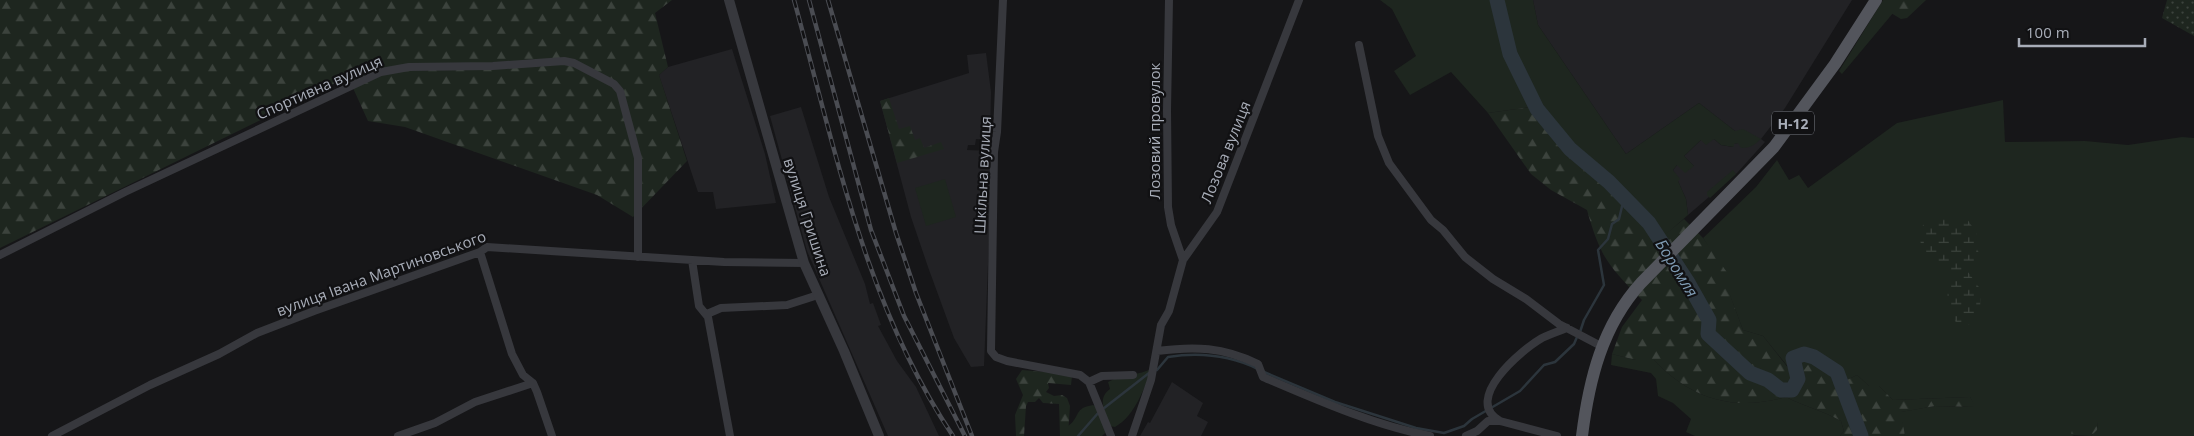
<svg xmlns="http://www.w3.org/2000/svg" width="2194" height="436" viewBox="0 0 2194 436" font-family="'Open Sans',sans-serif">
  <defs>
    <pattern id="forest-firs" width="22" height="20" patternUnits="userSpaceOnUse" patternTransform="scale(1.25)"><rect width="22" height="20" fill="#1e261f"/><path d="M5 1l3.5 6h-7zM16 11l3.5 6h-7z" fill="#3c433d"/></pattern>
    <pattern id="wetland-marsh" width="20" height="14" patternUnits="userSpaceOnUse" patternTransform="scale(1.25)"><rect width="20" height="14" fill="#1e261f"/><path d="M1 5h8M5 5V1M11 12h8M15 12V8" fill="none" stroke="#3c433d"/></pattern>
    <pattern id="park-dots" width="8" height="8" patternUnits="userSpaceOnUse" patternTransform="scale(1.25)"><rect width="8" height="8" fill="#1e261f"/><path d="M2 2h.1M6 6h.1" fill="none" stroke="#3c433d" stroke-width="1.8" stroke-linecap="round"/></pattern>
  </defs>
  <rect width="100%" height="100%" fill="#161618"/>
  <!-- built -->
  <path fill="#222225" d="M1533,0H1852L1785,108L1761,139L1765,142L1737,173L1688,215L1686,199L1673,170L1677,165L1694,166L1684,156L1701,140L1714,139L1721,145L1733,147V144L1738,143L1735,131L1699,103L1626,154L1538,25Z
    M732,49L765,154L776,203L716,209L713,192H698L659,75L668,67Z
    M986,53L991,92L990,140L976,139L975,145H968L967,150L990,151L989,239L984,366L971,367L954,338L928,267L911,217L880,101L969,73L967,55Z
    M801,107L829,197L865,284L870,304L873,303L881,325L878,326L897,361L916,387L939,436H888L807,251L770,116Z
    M1172,382L1203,403L1197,416L1208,422L1201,436H1140L1148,422L1150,423Z"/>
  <!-- green -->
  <path fill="#1e261f" d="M1380,0H1533L1538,25L1626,154L1699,103L1735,131L1743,129L1761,139C1754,145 1751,148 1741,148L1738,143L1734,144V147L1721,145L1714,139L1706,145L1701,140L1684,156L1694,166L1685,173L1677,165L1673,170L1680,179L1678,181L1686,199L1688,215L1661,239L1649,220L1624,198L1609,179L1571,146L1538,106L1488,113L1451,72L1410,95L1394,71L1416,56L1392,9Z
    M1883,0H1904L1842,74L1839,71Z
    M2003,100L2005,142L2085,141L2128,145L2182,137L2194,138V436H2091L2097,430L2098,422L2071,434L2074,436H1905L1900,412L1935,406L1975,407L1970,397L1893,400L1879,386L1870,387L1857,375L1841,383H1833L1827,364L1814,357L1798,379L1763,336L1743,330L1716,259L1703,238L1756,187L1777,160L1789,180L1799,175L1808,188L1897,123Z
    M1733,170L1736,174L1710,198L1707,195V192Z
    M945,179L956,217L926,226L915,188Z
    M1612,354L1636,360H1654C1691,399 1734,412 1786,397C1804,406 1824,411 1841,421L1844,431L1840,436H1695L1686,432L1691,419L1673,403L1658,396L1656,379L1651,373L1611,365Z
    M1153,368C1143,389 1136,415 1115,427L1110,426C1106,413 1096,399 1110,389L1108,382C1121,374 1139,376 1153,368Z
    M1093,405L1099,408L1106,432L1102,436H1068V426C1081,417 1073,408 1093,405Z"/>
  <!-- forest -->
  <path fill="url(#forest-firs)" d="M0,0H672L655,13L668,67L659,75L687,161L633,217L597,195L405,127L368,121L348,77L0,248Z
    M1892,0H1926L1907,18L1901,19L1891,13Z
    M889,98L899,129L910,126L915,140L920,138L924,148L941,142L944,149L897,163L880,101Z
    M1538,106L1571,146L1609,179L1624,198L1649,220L1661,238L1684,219L1703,238L1733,281L1730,295L1743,330L1763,336L1797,379L1814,357L1827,364L1833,383H1841L1857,375L1869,386H1879L1893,400L1970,397L1976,407L1935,406L1901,412L1905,436H1840L1844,431L1841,421C1824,411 1804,406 1786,397C1734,412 1691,399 1654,360H1636L1612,354L1622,327L1642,300C1608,266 1600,256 1587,210L1551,190L1531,174L1488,113Z
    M1022,370L1069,374L1072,376L1071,385L1048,383L1049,388L1046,392L1054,396L1062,395L1067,398L1070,406L1068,436H1060L1059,404L1043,403L1039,398L1035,402H1028L1026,406L1024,436H1016L1015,415L1023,395L1016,379Z
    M2093,417L2098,422L2097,430L2091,436L2071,435L2073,426L2084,424Z"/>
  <!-- wetland -->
  <path fill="url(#wetland-marsh)" d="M1947,218L1967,219L1976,232L1979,258L1968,272L1981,290L1980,308L1973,323L1960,328C1945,308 1946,296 1950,272L1922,252L1920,238L1923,225Z"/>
  <!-- park -->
  <path fill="url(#park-dots)" d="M2167,0H2194V36L2162,18Z"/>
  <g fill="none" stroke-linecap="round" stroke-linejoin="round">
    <!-- stream -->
    <path stroke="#2c353c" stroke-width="2.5" d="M1580,332L1584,320L1604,285L1598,250L1608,239L1612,224L1619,219L1624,198
      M1157,370L1168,357C1200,352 1229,355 1258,369
      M1264,372L1335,402L1416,428L1444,433L1464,426L1472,419L1520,391L1544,365L1555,362L1574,344L1577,337
      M1078,436L1099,412L1149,373"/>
    <!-- river -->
    <path stroke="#2c353c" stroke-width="15" d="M1497,0L1510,54L1537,109L1570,149L1609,182L1649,223L1687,281L1709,320L1708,334L1750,373L1768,380L1781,390H1792L1798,379L1793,358L1804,354L1814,357L1837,372L1861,436"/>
    <!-- minor -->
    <path stroke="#37383d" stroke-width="8" d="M1003,0L997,132L994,152L991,351L996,357L1007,361L1080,375L1089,382L1111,436
      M1169,0L1167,110L1168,207L1171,225L1183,260
      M1359,45L1378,136L1389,163L1431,220L1443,230L1465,257L1493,279L1526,299L1559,324L1601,346
      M480,252L512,354L523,375L533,383L537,392L552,436
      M0,255L125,192L381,72L409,67L493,66L564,61L574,63L614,84L620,91L638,158V257
      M692,260L699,306L708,317L730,436
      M707,314L721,308L787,305L818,295
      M1157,351C1195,346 1223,347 1258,364L1263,377C1317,400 1373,425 1430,436
      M1089,382L1102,376L1133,375
      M1500,421C1462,400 1521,350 1542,338C1550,334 1559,331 1567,328
      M52,436L150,385L219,354L257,333L314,311L480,252L487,247L724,262L804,263
      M398,436L435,423L475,402L533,383
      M1132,436L1151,380L1161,325L1169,311L1183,260L1217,212L1299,0
      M1466,436L1477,431L1488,421H1500L1557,436"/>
    <!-- tertiary -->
    <path stroke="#37383d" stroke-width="10" d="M729,0L804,263L844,351L879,436"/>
    <!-- primary -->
    <path stroke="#53555c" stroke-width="12" d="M1582,436C1589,380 1602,326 1641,283L1774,147L1835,64L1876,0"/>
    <!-- rail casing -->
    <g stroke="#4a4c52" stroke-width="4.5">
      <path id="rail" d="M794,0C835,148 866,307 953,436
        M809,0L871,230L904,316L965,436
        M828,0L896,233L916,293L972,436"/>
    </g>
    <!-- rail -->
    <use href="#rail" stroke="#111113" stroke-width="2.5" stroke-dasharray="8" stroke-linecap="butt"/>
  </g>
  <g text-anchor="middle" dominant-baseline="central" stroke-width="4.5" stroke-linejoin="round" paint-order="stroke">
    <!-- shield labels -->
    <rect fill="#111113" stroke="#7b7e86" stroke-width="1" x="1772" y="111.5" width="42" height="23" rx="4"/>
    <g font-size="14" font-weight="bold" fill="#a8adb8">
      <text x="1793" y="123">Н-12</text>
    </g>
    <!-- street labels -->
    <g font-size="15" fill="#a8adb8" stroke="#111113">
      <text transform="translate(319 87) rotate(-24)">Спортивна вулиця</text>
      <text transform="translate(1154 131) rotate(-90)">Лозовий провулок</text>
      <text transform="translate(1225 152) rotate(-68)">Лозова вулиця</text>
      <text transform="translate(982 175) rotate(-87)">Шкільна вулиця</text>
      <text transform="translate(808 217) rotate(72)">вулиця Гришина</text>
      <text transform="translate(381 273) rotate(-20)">вулиця Івана Мартиновського</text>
    </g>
    <!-- water labels -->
    <g font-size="16" font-style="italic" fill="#7f9bb3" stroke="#111113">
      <text transform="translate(1677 268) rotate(58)">Боромля</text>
    </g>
  </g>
  <!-- scale -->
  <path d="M2019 38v8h126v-8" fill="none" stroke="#a8adb8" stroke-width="2.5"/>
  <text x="2026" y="38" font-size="15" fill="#a8adb8" stroke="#111113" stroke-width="4" paint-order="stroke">100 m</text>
</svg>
